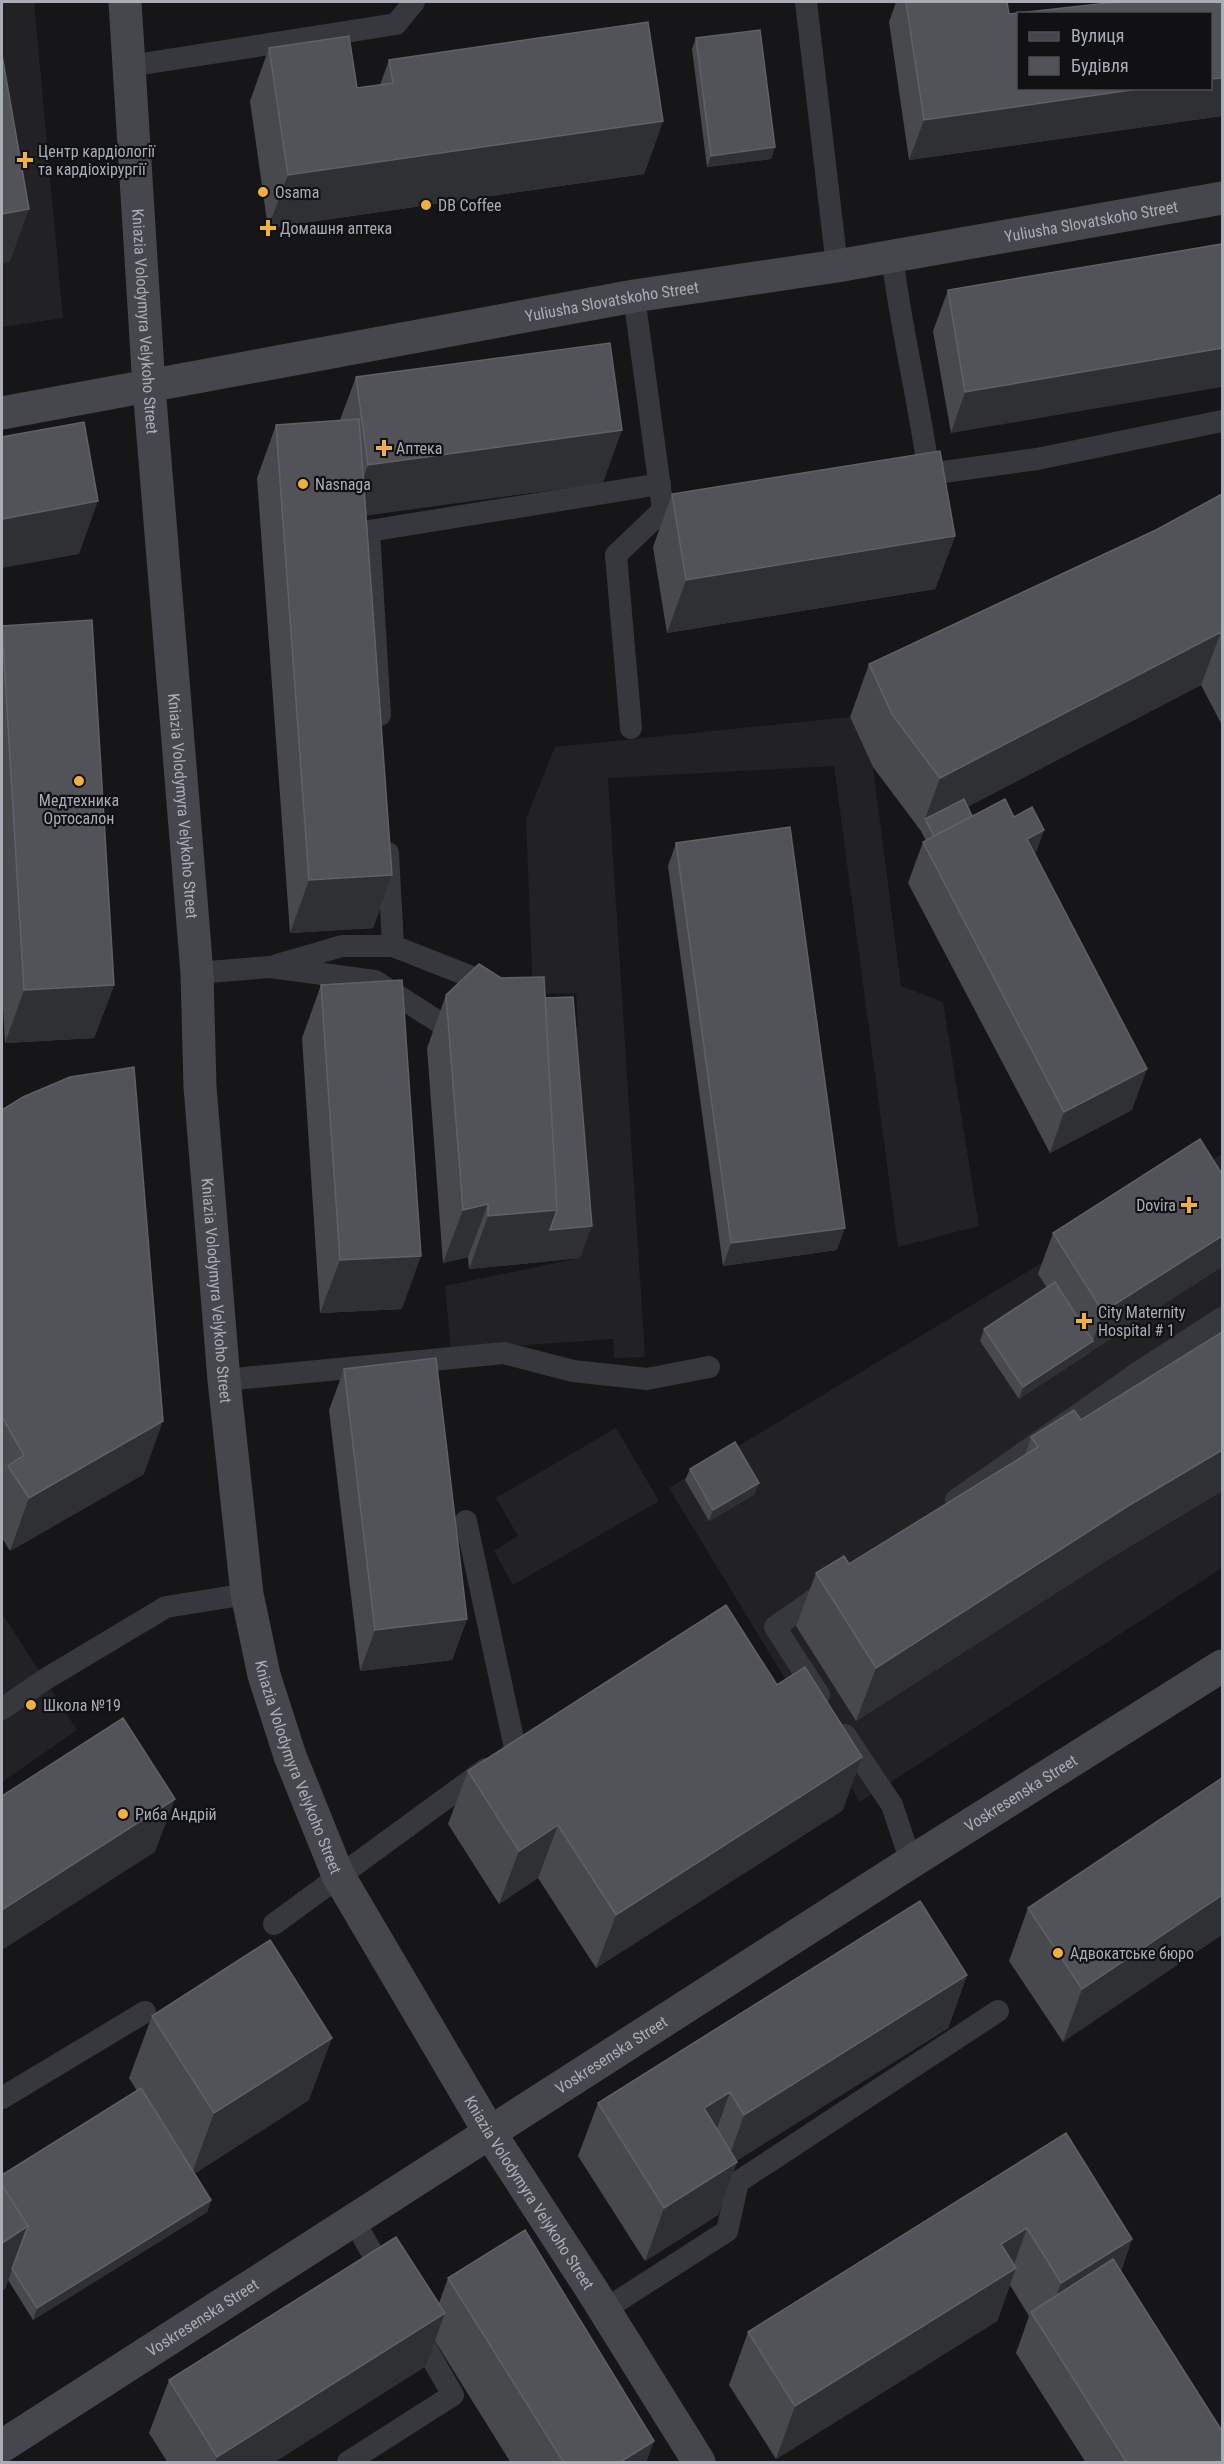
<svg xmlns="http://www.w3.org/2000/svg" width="1224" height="2464" viewBox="0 0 1224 2464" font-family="'Roboto Condensed',sans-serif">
  <rect width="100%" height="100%" fill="#161618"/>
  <!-- built -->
  <path fill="#222225" d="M2,2H34L63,318L2,327Z
    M850,717L873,767L901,986L943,1002L979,1226L898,1247L834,766L608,778L645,1357L614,1358L613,1339L451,1350L445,1286L580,1258L561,1030L578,1026L576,993L533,994L526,819L555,747Z
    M1222,1154V1568L860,1802L669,1488Z
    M616,1428L659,1501L513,1585L494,1551L518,1536L496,1498Z
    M2,1613L77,1730L2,1782Z"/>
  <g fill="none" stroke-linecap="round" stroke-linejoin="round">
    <!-- lane -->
    <path stroke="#37383d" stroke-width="22" d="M806,2L837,266
      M129,66L396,24L414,2
      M892,256C901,329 919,401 929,474L1037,459L1222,421
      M380,715L369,531L660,484
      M631,728L616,555L663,510L634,296
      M388,853L393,946
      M277,965L342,946H393L487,983
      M197,973L270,967L375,981L448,1028
      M224,1380L504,1353L573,1371L647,1379L709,1367
      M956,1500L1139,1372L1222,1318
      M466,1521L515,1748
      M819,1695L775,1627L829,1589
      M2,1709L44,1680L166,1607L247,1594
      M845,1735L892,1805L911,1862
      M274,1924L486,1769
      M2,2098L145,2012
      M354,2221L387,2279
      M604,2310L727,2231L738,2182L998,2011
      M348,2462L453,2395L415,2329"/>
    <!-- secondary -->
    <g stroke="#45474d" stroke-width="33">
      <path id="s1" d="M125,2L149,387L197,973L200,1087L224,1380L247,1594L264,1675L290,1756L338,1875L490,2133L592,2290L699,2462"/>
      <path id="s2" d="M2,413L634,296L837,266L1222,198"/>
      <path id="s3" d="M2,2446L911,1862L1222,1666"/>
    </g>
  </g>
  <!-- wall -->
  <path fill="#47494d" d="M896,2H1007L1009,14L1222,2V116L909,160L889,22Z
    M696,38L775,147L771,159L707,167L692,49Z
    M269,48L357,88L380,85L389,60L663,121L644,174L268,228L250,101Z
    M1222,244L951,433L933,331L948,290Z
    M356,377L603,483L366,515L392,875L373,928L290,933L257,478L276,425L340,420Z
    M672,494L955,536L935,589L667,633L653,547Z
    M1222,494V725L1201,685L967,807L972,816L1014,817L1044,830L1035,854L1132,1110L1050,1153L908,883L923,842L926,841L921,831L873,767L850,717L869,664L1156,530Z
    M2,626L114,985L94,1038L5,1043L2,990Z
    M676,843L837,1250L723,1266L668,866Z
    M501,978L545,998L580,1258L469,1269L468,1257L443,1263L427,1048L446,995Z
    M321,985L402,1309L320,1313L302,1038Z
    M2,1110L144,1474L10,1551L2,1538Z
    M1200,1139L1089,1353L1019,1399L980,1341L984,1329L1047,1288L1038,1274L1053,1233Z
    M1222,1332V1491L1109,1559L856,1721L796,1626L816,1573L849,1564L1025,1455L1031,1437L1081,1420Z
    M344,1369L467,1619L452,1660L360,1671L329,1410Z
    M690,1469L755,1494L709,1521L685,1480Z
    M777,1685L843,1810L596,1968L538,1878L499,1904L448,1824L468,1771Z
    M1222,1778L1063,2042L1009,1961L1028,1908Z
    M967,1975L948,2028L736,2161L737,2162L718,2215L645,2261L578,2156L598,2103Z
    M152,2016L309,2100L194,2174L211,2200L207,2212L33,2320L8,2280L5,2289L2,2175L137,2091L129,2078Z
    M1066,2133L1132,2239L1121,2271L1222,2463H1086L1016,2353L1029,2316L1010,2285L997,2321L776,2459L729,2385L748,2332Z
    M448,2278L646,2463H511L435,2341L426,2366L273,2463H168L149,2433L169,2380L439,2303Z"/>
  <!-- shaded-wall -->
  <path fill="#2f3033" d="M1222,78V116L909,160L924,120L1145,88H1210V79Z
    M663,121L644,174L268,228L288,175Z
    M775,147L771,159L707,167L711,156Z
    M29,209L10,262L2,263V214Z
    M1222,348V387L951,433L965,392Z
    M622,430L603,483L349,518L368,465Z
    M98,501L79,554L2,568V519Z
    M955,536L935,589L667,633L686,580Z
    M1221,632L1201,685L929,827L925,819L940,778Z
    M1044,830L1029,871L1027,839Z
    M392,875L373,928L290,933L309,880Z
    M114,985L94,1038L5,1043L24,990Z
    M1147,1069L1132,1110L1050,1153L1064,1112Z
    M488,1204L468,1257L443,1263L463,1210Z
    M557,1210L592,1226L580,1258L469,1269L488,1216Z
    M845,1228L837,1250L723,1266L731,1243Z
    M1222,1236V1267L1089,1353L1019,1399L1023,1387L1093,1341L1103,1312Z
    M421,1256L402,1309L320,1313L340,1260Z
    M163,1421L144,1474L10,1551L29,1498Z
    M1222,1450V1491L1109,1559L856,1721L876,1668L1128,1506Z
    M759,1483L755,1494L709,1521L713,1510Z
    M467,1619L452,1660L360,1671L375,1630Z
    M862,1757L843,1810L596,1968L616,1915Z
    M175,1799L155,1852L2,1950V1910Z
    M558,1825L538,1878L499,1904L519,1851Z
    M1222,1895V1935L1063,2042L1082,1989Z
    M967,1975L948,2028L725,2168L744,2115Z
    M332,2038L309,2100L191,2176L214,2113Z
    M730,2092L711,2145L704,2108Z
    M737,2162L718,2215L645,2261L664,2208Z
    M211,2200L207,2212L33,2320L37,2308Z
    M28,2226L5,2289L2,2291V2243Z
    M1027,2228L1012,2270L1016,2268L997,2321L776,2459L795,2406L1001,2244Z
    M1132,2239L1113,2292L1044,2332L1061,2283Z
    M445,2313L426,2366L273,2463H215L217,2457Z
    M654,2441L646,2463H619Z"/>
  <!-- building -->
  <path fill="#525359" stroke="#5f6168" stroke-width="1.5" d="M906,2H1007L1009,14L1117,2H1222V78L1210,79V14H1018V88H1145L924,120Z
    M648,22L663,121L288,175L269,48L349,36L357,88L393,83L389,60Z
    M760,30L775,147L711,156L696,38Z
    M2,55L29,209L2,214Z
    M1222,244V348L965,392L948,290Z
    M610,343L622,430L368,465L356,377Z
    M359,419L392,875L309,880L276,425Z
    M84,422L98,501L2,519V437Z
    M940,451L955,536L686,580L672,494Z
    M1222,494V635L1221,632L940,778L892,714L869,664L1156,530Z
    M92,620L114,985L24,990L2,626Z
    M964,799L972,816L934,836L925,819Z
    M1005,799L1014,817L1032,807L1044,830L1027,839L1147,1069L1064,1112L923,842Z
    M790,827L845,1228L731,1243L676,843Z
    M479,964L501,978L544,977L557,1210L488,1216V1204L463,1210L446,995Z
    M402,980L421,1256L340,1260L321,985Z
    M573,997L592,1226L550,1230L557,1210L545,998Z
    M134,1067L163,1421L29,1498L8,1466L24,1455L2,1417V1110L23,1097L70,1077Z
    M1200,1139L1222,1174V1236L1103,1312L1053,1233Z
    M1055,1282L1093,1341L1023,1387L984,1329Z
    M1222,1332V1450L1128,1506L876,1668L816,1573L844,1556L849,1564L1038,1447L1031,1437L1074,1410L1081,1420Z
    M436,1358L467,1619L375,1630L344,1369Z
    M735,1442L759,1483L713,1510L690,1469Z
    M726,1605L777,1685L805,1667L862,1757L616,1915L558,1825L519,1851L468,1771Z
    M123,1718L175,1799L2,1910V1796Z
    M1222,1778V1895L1082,1989L1028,1908Z
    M920,1901L967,1975L744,2115L730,2092L704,2108L737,2162L664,2208L598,2103Z
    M270,1940L332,2038L214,2113L152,2016Z
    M141,2088L211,2200L37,2308L12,2269L28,2226L2,2185V2175Z
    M1066,2133L1132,2239L1061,2283L1027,2228L1001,2244L1016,2268L795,2406L748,2332Z
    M2,2185L28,2226L2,2243Z
    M525,2230L654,2441L619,2463H564L448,2278Z
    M396,2237L445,2313L217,2457L169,2380Z
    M1113,2259L1222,2431V2463H1127L1031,2312Z"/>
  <!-- markers -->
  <g fill="#f2b134" stroke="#111113" stroke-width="2">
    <path d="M22 151h6v6h6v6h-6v6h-6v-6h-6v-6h6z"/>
    <circle cx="263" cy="192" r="6"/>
    <circle cx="426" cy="205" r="6"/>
    <path d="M265 219h6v6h6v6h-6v6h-6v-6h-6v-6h6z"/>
    <path d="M381 439h6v6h6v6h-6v6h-6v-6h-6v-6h6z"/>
    <circle cx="303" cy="484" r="6"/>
    <circle cx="79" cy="781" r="6"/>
    <path d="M1186 1196h6v6h6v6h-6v6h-6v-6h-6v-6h6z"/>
    <path d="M1081 1312h6v6h6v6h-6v6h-6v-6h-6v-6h6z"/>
    <circle cx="31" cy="1705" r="6"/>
    <circle cx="123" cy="1814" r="6"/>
    <circle cx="1058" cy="1953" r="6"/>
  </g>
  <g text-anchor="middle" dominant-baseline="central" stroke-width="4.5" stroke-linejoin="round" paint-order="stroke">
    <!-- poi labels -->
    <g font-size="16" fill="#a8adb8" stroke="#111113" text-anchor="start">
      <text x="38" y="151">Центр кардіології<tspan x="38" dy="18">та кардіохірургії</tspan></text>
      <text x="275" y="192">Osama</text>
      <text x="438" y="205">DB Coffee</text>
      <text x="280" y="228">Домашня аптека</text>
      <text x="396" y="448">Аптека</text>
      <text x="315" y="484">Nasnaga</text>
      <text x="79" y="800" text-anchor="middle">Медтехника<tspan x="79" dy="18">Ортосалон</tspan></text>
      <text x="1176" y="1205" text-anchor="end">Dovira</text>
      <text x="1098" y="1312">City Maternity<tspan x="1098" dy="18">Hospital # 1</tspan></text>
      <text x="43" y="1705">Школа №19</text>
      <text x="135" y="1814">Риба Андрій</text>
      <text x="1070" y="1953">Адвокатське бюро</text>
    </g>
    <!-- street labels -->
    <g font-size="16" fill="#a8adb8" stroke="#111113">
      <text stroke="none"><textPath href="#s2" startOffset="1106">Yuliusha Slovatskoho Street</textPath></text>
      <text stroke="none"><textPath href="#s2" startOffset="620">Yuliusha Slovatskoho Street</textPath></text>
      <text stroke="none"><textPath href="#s1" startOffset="320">Kniazia Volodymyra Velykoho Street</textPath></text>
      <text stroke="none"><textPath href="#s1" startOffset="806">Kniazia Volodymyra Velykoho Street</textPath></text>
      <text stroke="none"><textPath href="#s1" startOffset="1292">Kniazia Volodymyra Velykoho Street</textPath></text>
      <text stroke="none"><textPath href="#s1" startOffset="1778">Kniazia Volodymyra Velykoho Street</textPath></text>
      <text stroke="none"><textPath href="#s3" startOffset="1210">Voskresenska Street</textPath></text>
      <text stroke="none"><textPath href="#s3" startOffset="724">Voskresenska Street</textPath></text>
      <text stroke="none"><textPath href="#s1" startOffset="2264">Kniazia Volodymyra Velykoho Street</textPath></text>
      <text stroke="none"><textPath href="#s3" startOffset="238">Voskresenska Street</textPath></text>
    </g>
  </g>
  <!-- border -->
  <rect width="1224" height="2464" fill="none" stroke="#a8adb8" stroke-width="6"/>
  <!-- legend -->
  <rect x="1017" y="12" width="195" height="78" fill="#111113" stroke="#4d4f55" stroke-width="1.5"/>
  <rect x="1029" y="32" width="30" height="9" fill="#45474d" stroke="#4d4f55" stroke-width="1.5"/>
  <text x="1071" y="42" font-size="18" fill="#a8adb8">Вулиця</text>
  <rect x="1029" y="57" width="30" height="18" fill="#525359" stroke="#4d4f55" stroke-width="1.5"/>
  <text x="1071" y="72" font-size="18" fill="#a8adb8">Будівля</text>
</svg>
